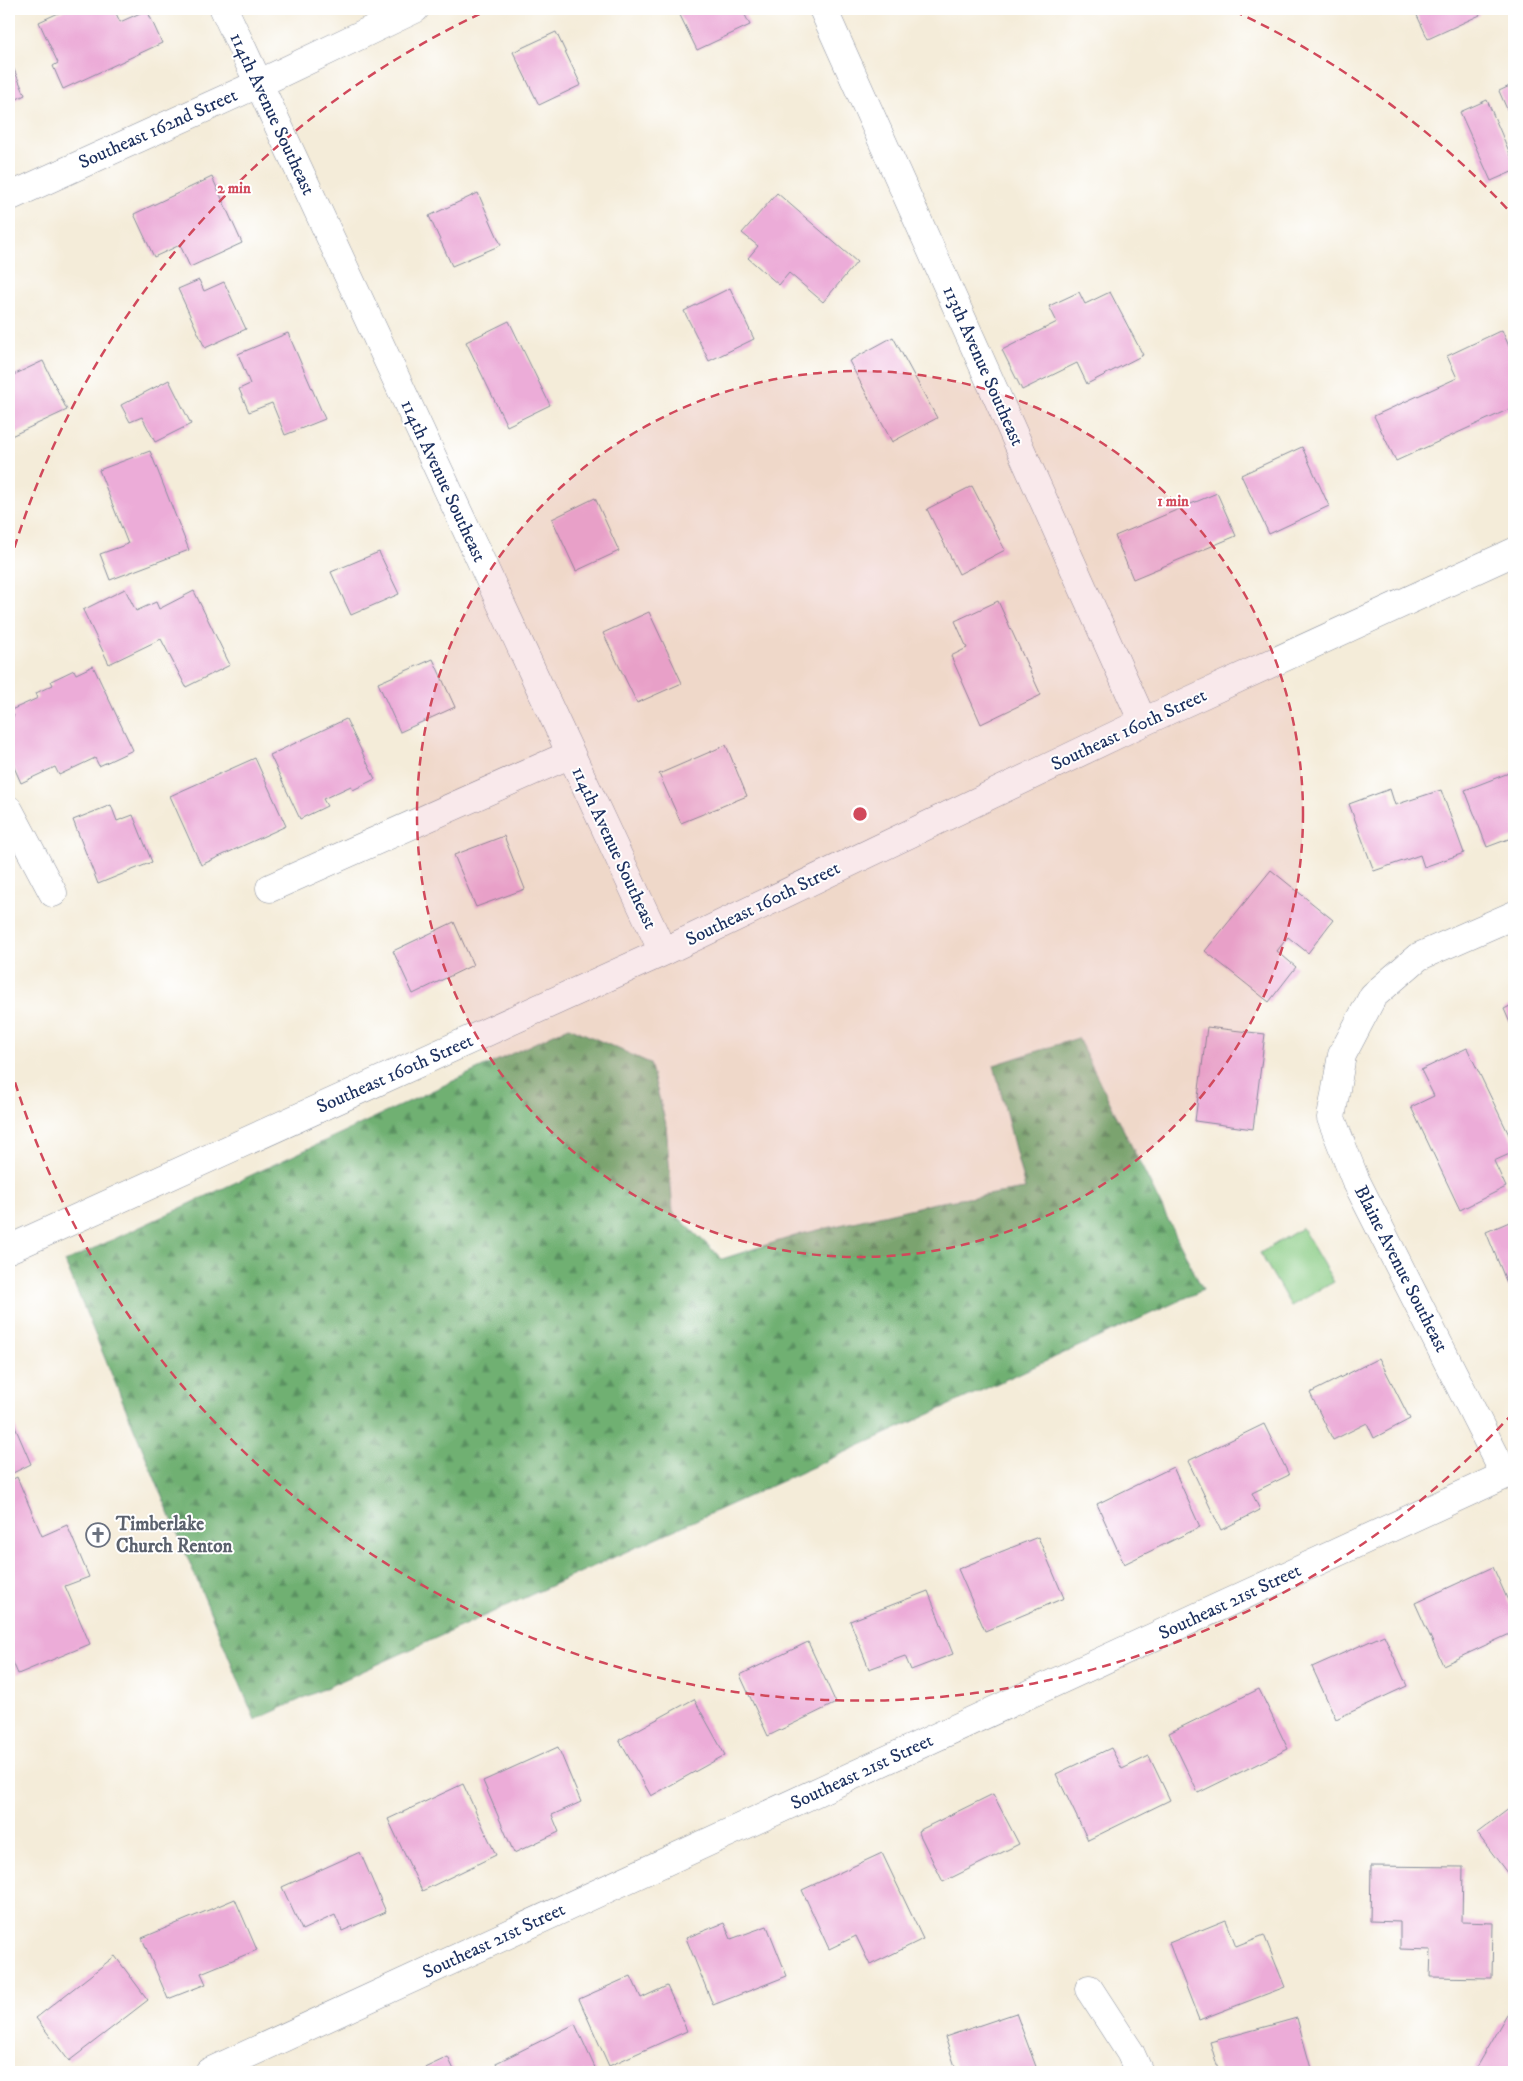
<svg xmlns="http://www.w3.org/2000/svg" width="1523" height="2081" viewBox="0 0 1523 2081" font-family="'IM FELL DW Pica',serif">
  <defs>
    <pattern id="forest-firs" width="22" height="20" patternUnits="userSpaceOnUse" patternTransform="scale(1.25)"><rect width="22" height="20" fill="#6fb072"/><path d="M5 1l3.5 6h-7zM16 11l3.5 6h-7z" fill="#5a9061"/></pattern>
  </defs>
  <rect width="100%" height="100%" fill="#fff"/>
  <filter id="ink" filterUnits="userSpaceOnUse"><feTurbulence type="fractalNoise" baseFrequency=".02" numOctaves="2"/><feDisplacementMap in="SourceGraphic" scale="10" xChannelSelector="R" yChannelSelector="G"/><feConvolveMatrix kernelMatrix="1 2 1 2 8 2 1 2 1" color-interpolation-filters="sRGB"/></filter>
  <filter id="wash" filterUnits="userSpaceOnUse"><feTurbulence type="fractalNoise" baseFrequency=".0096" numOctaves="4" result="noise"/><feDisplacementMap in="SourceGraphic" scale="20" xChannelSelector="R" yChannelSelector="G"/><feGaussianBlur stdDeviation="1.12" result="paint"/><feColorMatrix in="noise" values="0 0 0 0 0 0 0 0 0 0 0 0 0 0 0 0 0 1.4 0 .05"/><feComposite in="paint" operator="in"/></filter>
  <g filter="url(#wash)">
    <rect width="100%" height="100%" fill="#f4ecd9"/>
    <!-- forest -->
    <path fill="url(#forest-firs)" stroke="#457068" d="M569,1027L650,1063L666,1124L673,1212L722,1259L801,1234L935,1203L1025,1189L994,1065L1078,1038L1203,1290L255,1720L65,1262Z"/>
    <!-- pitch -->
    <path fill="#8acc85" stroke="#527e72" d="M1302,1228L1334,1282L1291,1306L1260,1253Z"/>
    <g id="blocks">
      <!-- building -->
      <path fill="#ecacd8" d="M67,9H114L120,22L147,10L162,43L63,89L53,66L58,63L39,22Z
        M677,9H742L750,25L697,50Z
        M1414,9H1477L1480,15L1428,39Z
        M556,32L581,85L539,105L513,52Z
        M9,58L25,95L9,103Z
        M1514,84V125L1499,91Z
        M1487,100L1514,163V171L1491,181L1460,112Z
        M212,177L242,243L190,267L180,245L154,257L134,214Z
        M478,193L501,245L452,266L429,216Z
        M777,193L857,262L823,302L789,273L779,285L748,258L758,246L742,233Z
        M199,280L204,291L224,282L246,329L205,348L178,289Z
        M730,288L754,339L709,361L684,311Z
        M1079,292L1085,304L1110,292L1143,355L1087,384L1077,363L1022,390L1002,350L1057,322L1049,306Z
        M509,321L550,405L507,426L466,342Z
        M1502,330L1514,358V407L1396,461L1374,416L1457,378L1447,356Z
        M288,333L325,419L285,435L272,403L249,412L239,389L250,384L238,354Z
        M893,337L937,418L892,442L849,361Z
        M43,361L67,410L9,437V377Z
        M169,380L191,424L155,442L142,417L130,422L121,405Z
        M1302,447L1329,506L1269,534L1241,475Z
        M150,451L189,550L110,580L100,554L128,544L99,470Z
        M972,486L1005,550L959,574L927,509Z
        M1217,493L1236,536L1133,579L1115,536Z
        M595,498L619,551L576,571L552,519Z
        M379,552L399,594L351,615L331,572Z
        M125,589L136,611L156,602L159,609L194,591L230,665L186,687L161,639L109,664L83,610Z
        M998,601L1041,695L981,724L951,656L967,648L955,621Z
        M649,612L682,683L637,703L603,633Z
        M433,659L455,707L400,732L378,683Z
        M93,666L133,750L99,766L95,758L59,775L55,767L21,783L9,756V718L14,716L11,710L38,698L36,693L53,685L51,681L74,670L76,674Z
        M346,719L375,779L353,790L351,786L323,799L327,806L300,819L270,755Z
        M726,745L747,796L681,823L659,774Z
        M255,758L286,826L201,865L170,796Z
        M1514,771V837L1487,847L1465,790Z
        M1390,789L1395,805L1441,790L1464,853L1424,867L1420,855L1374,871L1349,804Z
        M111,805L117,821L133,815L152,862L98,884L73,820Z
        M504,836L525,889L476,907L454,855Z
        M1271,870L1333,920L1308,953L1288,937L1277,951L1296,967L1269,1002L1205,951Z
        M454,922L473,965L413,994L393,951Z
        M1514,1004V1032L1504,1009Z
        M1207,1027L1265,1034L1253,1129L1195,1121Z
        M1467,1048L1514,1145V1152L1494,1161L1506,1187L1460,1210L1411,1107L1434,1096L1421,1070Z
        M1514,1220V1286L1509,1288L1486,1232Z
        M1379,1358L1410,1419L1374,1438L1367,1423L1333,1440L1310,1393Z
        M9,1413L31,1464L9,1475Z
        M1264,1424L1289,1475L1252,1493L1260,1510L1221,1530L1188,1461Z
        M1173,1467L1200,1527L1124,1564L1097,1504Z
        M17,1477L42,1536L67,1525L89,1577L65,1586L90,1644L18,1674L9,1653V1481Z
        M1038,1537L1064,1598L985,1631L958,1569Z
        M1493,1567L1514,1614V1632L1443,1665L1415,1603Z
        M928,1591L953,1654L911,1670L905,1656L869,1669L850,1621Z
        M1384,1635L1407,1686L1336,1719L1312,1667Z
        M808,1642L836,1703L768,1736L740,1675Z
        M1259,1689L1288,1749L1198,1793L1169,1733Z
        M694,1699L725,1755L651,1796L619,1740Z
        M558,1747L581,1802L552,1815L559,1832L514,1853L483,1781Z
        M1111,1748L1122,1769L1149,1756L1170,1800L1088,1840L1056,1774Z
        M463,1784L496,1855L422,1891L388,1819Z
        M993,1794L1019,1844L943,1882L918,1831Z
        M1514,1805V1882L1477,1833Z
        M360,1852L386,1912L342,1931L335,1915L302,1930L282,1887Z
        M882,1853L923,1939L870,1965L856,1936L829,1949L802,1890Z
        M1371,1866L1463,1867L1462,1922L1493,1923L1492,1978L1430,1977L1431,1950L1400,1949V1922L1370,1921Z
        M235,1899L257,1950L201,1973L206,1984L168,1999L142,1938Z
        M1226,1920L1236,1946L1264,1935L1285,1987L1199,2020L1169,1943Z
        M724,1923L731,1939L767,1926L787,1976L713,2005L686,1938Z
        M115,1956L148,2000L69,2061L36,2018Z
        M631,1976L641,1998L667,1986L687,2031L609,2066L579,1999Z
        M1016,2013L1038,2072H957L945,2037Z
        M1507,2014L1514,2018V2072H1481L1475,2069Z
        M1297,2018L1312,2072H1219L1210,2042Z
        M575,2024L597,2072H501L496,2063Z
        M448,2057L455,2072H416Z"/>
    </g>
  </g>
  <g filter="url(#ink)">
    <use href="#blocks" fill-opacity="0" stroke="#888e9c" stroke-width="1"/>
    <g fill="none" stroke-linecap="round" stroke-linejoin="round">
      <!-- minor casing -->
      <g stroke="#888e9c" stroke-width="29">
        <path id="minor" d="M224,9L663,952
          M823,9L1143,722
          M9,197L258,84L415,9
          M9,810L53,893
          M270,888L571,754
          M9,1249L663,952L1143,722L1514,552
          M1505,1475L1355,1179L1331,1118L1342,1055L1373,996L1418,957L1514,915
          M1089,1989L1130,2052L1139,2072
          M209,2072L1514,1471"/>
      </g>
      <!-- minor -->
      <use href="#minor" stroke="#fff" stroke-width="28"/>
    </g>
  </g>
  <!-- distance rings -->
  <circle cx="860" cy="814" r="443" fill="#d1495b" fill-opacity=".12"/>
  <g fill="none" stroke="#d1495b" stroke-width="2.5" stroke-dasharray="9 6">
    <circle cx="860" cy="814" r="443"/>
    <path d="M1513 1413A886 886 0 0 1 10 1066M10 562A886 886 0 0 1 486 11M1234 11A886 886 0 0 1 1513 215"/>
  </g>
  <!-- icons -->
  <defs>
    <g id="church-ring" transform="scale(1.25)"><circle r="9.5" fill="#fff" stroke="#6b7280" stroke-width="1.5"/><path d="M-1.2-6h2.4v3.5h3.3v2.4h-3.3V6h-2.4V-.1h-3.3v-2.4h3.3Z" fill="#6b7280"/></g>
  </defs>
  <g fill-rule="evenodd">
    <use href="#church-ring" x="98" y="1535"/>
  </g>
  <g text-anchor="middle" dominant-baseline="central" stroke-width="4" stroke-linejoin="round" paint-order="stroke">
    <!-- street labels -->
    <g font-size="19" fill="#1b2f5e" stroke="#fff">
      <text transform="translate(272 114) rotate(65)">114th Avenue Southeast</text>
      <text transform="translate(158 129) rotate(-24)">Southeast 162nd Street</text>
      <text transform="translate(983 366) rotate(66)">113th Avenue Southeast</text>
      <text transform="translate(443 481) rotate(65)">114th Avenue Southeast</text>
      <text transform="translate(1129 730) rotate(-25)">Southeast 160th Street</text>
      <text transform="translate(614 848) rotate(65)">114th Avenue Southeast</text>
      <text transform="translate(763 904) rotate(-26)">Southeast 160th Street</text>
      <text transform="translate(395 1074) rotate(-24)">Southeast 160th Street</text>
      <text transform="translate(1401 1269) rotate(63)">Blaine Avenue Southeast</text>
      <text transform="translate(1230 1602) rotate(-25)">Southeast 21st Street</text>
      <text transform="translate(862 1772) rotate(-25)">Southeast 21st Street</text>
      <text transform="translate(494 1941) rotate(-25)">Southeast 21st Street</text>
    </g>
    <!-- worship labels -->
    <g font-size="19" font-weight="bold" fill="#5b616d" stroke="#fff" text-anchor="start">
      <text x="116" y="1524">Timberlake<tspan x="116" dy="22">Church Renton</tspan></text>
    </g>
  </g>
  <circle cx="860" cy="814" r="8" fill="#d1495b" stroke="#fff" stroke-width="2.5"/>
  <g font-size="15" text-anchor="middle" font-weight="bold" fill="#d1495b" stroke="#fff" stroke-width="4" stroke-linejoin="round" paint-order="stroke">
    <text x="234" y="193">2 min</text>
    <text x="1173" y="506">1 min</text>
  </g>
  <!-- margin -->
  <rect width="1523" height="2081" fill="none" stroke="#fff" stroke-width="30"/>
</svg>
